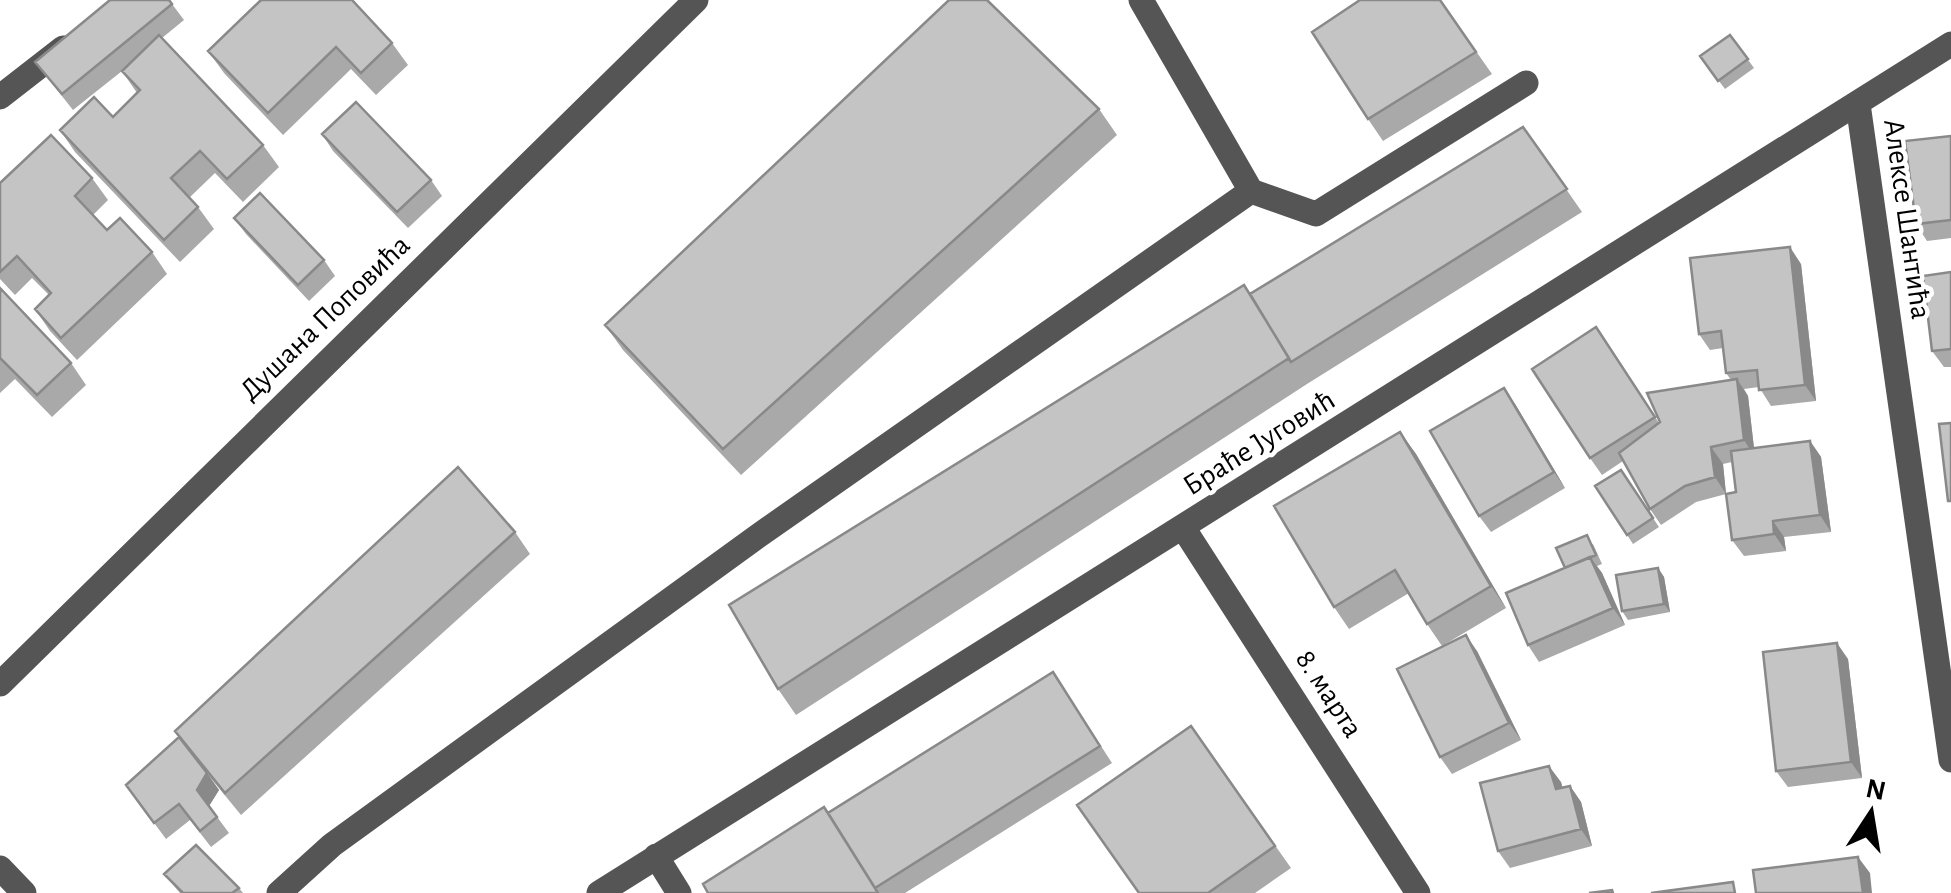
<svg xmlns="http://www.w3.org/2000/svg" width="1951" height="893" viewBox="0 0 1951 893" font-family="'Alegreya Sans',sans-serif">
  <rect width="100%" height="100%" fill="#fff"/>
  <g fill="none" stroke-linecap="round" stroke-linejoin="round">
    <!-- minor -->
    <path stroke="#555" stroke-width="25" d="M0,97L63,48
      M1858,104L1951,760
      M1251,191L1316,214L1526,83
      M1184,529L1418,893
      M0,684L696,0
      M656,856L679,893
      M0,868L24,893
      M279,893L332,845L758,536L1251,191L1141,0
      M599,893L1951,44"/>
  </g>
  <!-- wall -->
  <path fill="#a9a9a9" fill-rule="evenodd" d="M169,0L184,20L162,38L263,145L279,167L243,202L215,173L189,198L198,207L214,229L180,262L75,152L60,130L113,117L137,93L122,71L73,110L35,62Z
    M1440,0L1492,74L1383,141L1368,119Z
    M1730,35L1754,68L1725,89L1700,56Z
    M392,43L408,65L376,95L351,69L283,135L224,73L208,51Z
    M1099,109L1117,135L741,475L623,350L605,325Z
    M1523,127L1582,212L1307,384L796,715L778,689Z
    M322,134L431,180L442,196L408,228L333,151Z
    M1951,136V238L1927,241L1916,224Z
    M92,178L108,200L93,215L107,230L152,252L167,274L77,360L50,331L35,309L49,295L32,278L15,295L0,279V183Z
    M234,218L324,260L335,276L309,301L246,234Z
    M1801,264L1816,401L1771,406L1759,387L1744,389L1748,396L1754,448L1810,441L1821,457L1831,532L1784,537L1786,551L1744,556L1732,540L1726,494L1696,502L1661,525L1650,509L1623,461L1602,475L1590,458L1608,344L1659,423L1731,380L1726,373L1723,348L1710,350L1699,334ZM1732,462L1736,492L1726,494L1723,464Z
    M1951,272V367H1944L1932,351Z
    M0,288L71,363L86,385L52,417L15,379L0,393Z
    M1515,404L1565,488L1491,532L1479,516Z
    M1400,432L1416,454L1506,608L1442,646L1427,624L1409,593L1349,629L1334,607Z
    M1621,470L1659,527L1633,544L1595,486Z
    M515,532L530,554L241,815L209,776L219,790L209,806L229,833L211,847L190,820L166,839L126,785Z
    M1593,544L1602,564L1597,566L1602,573L1625,625L1539,662L1528,645L1565,568Z
    M1658,568L1664,577L1670,612L1628,620L1622,611Z
    M1477,651L1521,740L1452,774L1440,757Z
    M1848,659L1862,778L1788,787L1776,771Z
    M1053,672L1112,763L905,893H708L828,813Z
    M1191,726L1291,868L1255,893H1139Z
    M1561,782L1562,787L1570,786L1581,802L1592,846L1510,868L1498,851Z
    M164,874L239,888L243,893H180Z"/>
  <!-- shaded-wall -->
  <path fill="#898989" d="M1790,247L1801,264L1816,401L1805,385Z
    M1737,379L1748,396L1755,457L1744,440Z
    M1504,388L1515,404L1565,488L1554,472Z
    M1400,432L1416,454L1506,608L1491,586Z
    M1810,441L1821,457L1831,532L1820,515Z
    M1711,447L1723,464L1726,494L1715,477Z
    M1773,521L1784,537L1786,551L1774,534Z
    M1590,557L1602,573L1625,625L1613,608Z
    M1658,568L1664,577L1670,612L1664,604Z
    M1466,635L1477,651L1521,740L1509,723Z
    M1837,643L1848,659L1862,778L1851,762Z
    M1549,766L1561,782L1567,805L1556,789Z
    M207,773L219,790L209,806L197,790Z
    M1570,786L1581,802L1592,846L1581,829Z
    M1858,857L1870,873L1872,893H1863Z"/>
  <!-- building -->
  <path fill="#c4c4c4" stroke="#898989" stroke-width="2.5" d="M110,0H169L172,4L62,94L35,62Z
    M261,0H352L392,43L361,73L336,47L268,113L208,51Z
    M949,0H987L1099,109L723,449L605,325Z
    M1360,0H1440L1476,52L1368,119L1312,32Z
    M159,35L263,145L227,179L200,151L171,178L198,207L164,240L60,130L94,97L113,117L140,90L122,71Z
    M1730,35L1748,59L1718,81L1700,56Z
    M356,102L431,180L397,212L322,134Z
    M1523,127L1567,189L1291,362L1250,294Z
    M51,135L92,178L75,196L107,230L120,218L152,252L61,338L35,309L51,293L17,256L0,272V183Z
    M1951,136V220L1916,224L1905,141Z
    M260,193L324,260L298,285L234,218Z
    M1790,247L1805,385L1759,390L1757,370L1726,373L1721,331L1699,334L1690,258Z
    M1951,272V349L1932,351L1923,276Z
    M1244,285L1289,358L778,689L729,605Z
    M0,288L71,363L37,395L0,358Z
    M1596,327L1655,417L1590,458L1532,369Z
    M1737,379L1744,440L1711,447L1715,477L1685,486L1650,509L1619,453L1660,422L1647,393Z
    M1504,388L1554,472L1479,516L1430,431Z
    M1951,423V501H1948L1939,424Z
    M1400,432L1491,586L1427,624L1395,570L1334,607L1274,506Z
    M1810,441L1820,515L1773,521L1774,534L1732,540L1726,494L1736,492L1731,451Z
    M458,467L515,532L225,793L175,731Z
    M1621,470L1653,518L1627,535L1595,486Z
    M1587,535L1596,555L1565,568L1556,548Z
    M1590,557L1613,608L1528,645L1506,593Z
    M1658,568L1664,604L1622,611L1616,575Z
    M1466,635L1509,723L1440,757L1397,669Z
    M1837,643L1851,762L1776,771L1763,652Z
    M1053,672L1100,746L875,888L828,813Z
    M1191,726L1275,846L1208,893H1139L1077,805Z
    M179,737L207,773L197,790L217,817L200,831L179,804L154,823L126,785Z
    M1549,766L1556,789L1570,786L1581,829L1498,851L1480,783Z
    M824,807L878,893H708L703,884Z
    M196,845L239,888L232,893H183L164,874Z
    M1858,857L1863,893H1756L1753,870Z
    M1733,882L1735,893H1651Z
    M1612,890L1613,893H1589Z"/>
  <g text-anchor="middle" dominant-baseline="central" stroke-width="9" stroke-linejoin="round" paint-order="stroke">
    <!-- street labels -->
    <g font-size="30" fill="#000" stroke="#fff">
      <text transform="translate(1907 219) rotate(82)">Алексе Шантића</text>
      <text transform="translate(325 318) rotate(-44)">Душана Поповића</text>
      <text transform="translate(1259 443) rotate(-32)">Браће Југовић</text>
      <text transform="translate(1329 694) rotate(57)">8. марта</text>
    </g>
  </g>
  <!-- north arrow -->
  <g transform="translate(1871 813) rotate(12)" stroke="#ffffff" stroke-width="8" paint-order="stroke">
  <path d="M0-8L18 38L0 25L-18 38Z" fill="#000000"/>
  <text y="-15" font-size="28" font-weight="bold" text-anchor="middle" fill="#000000">N</text>
  </g>
</svg>
